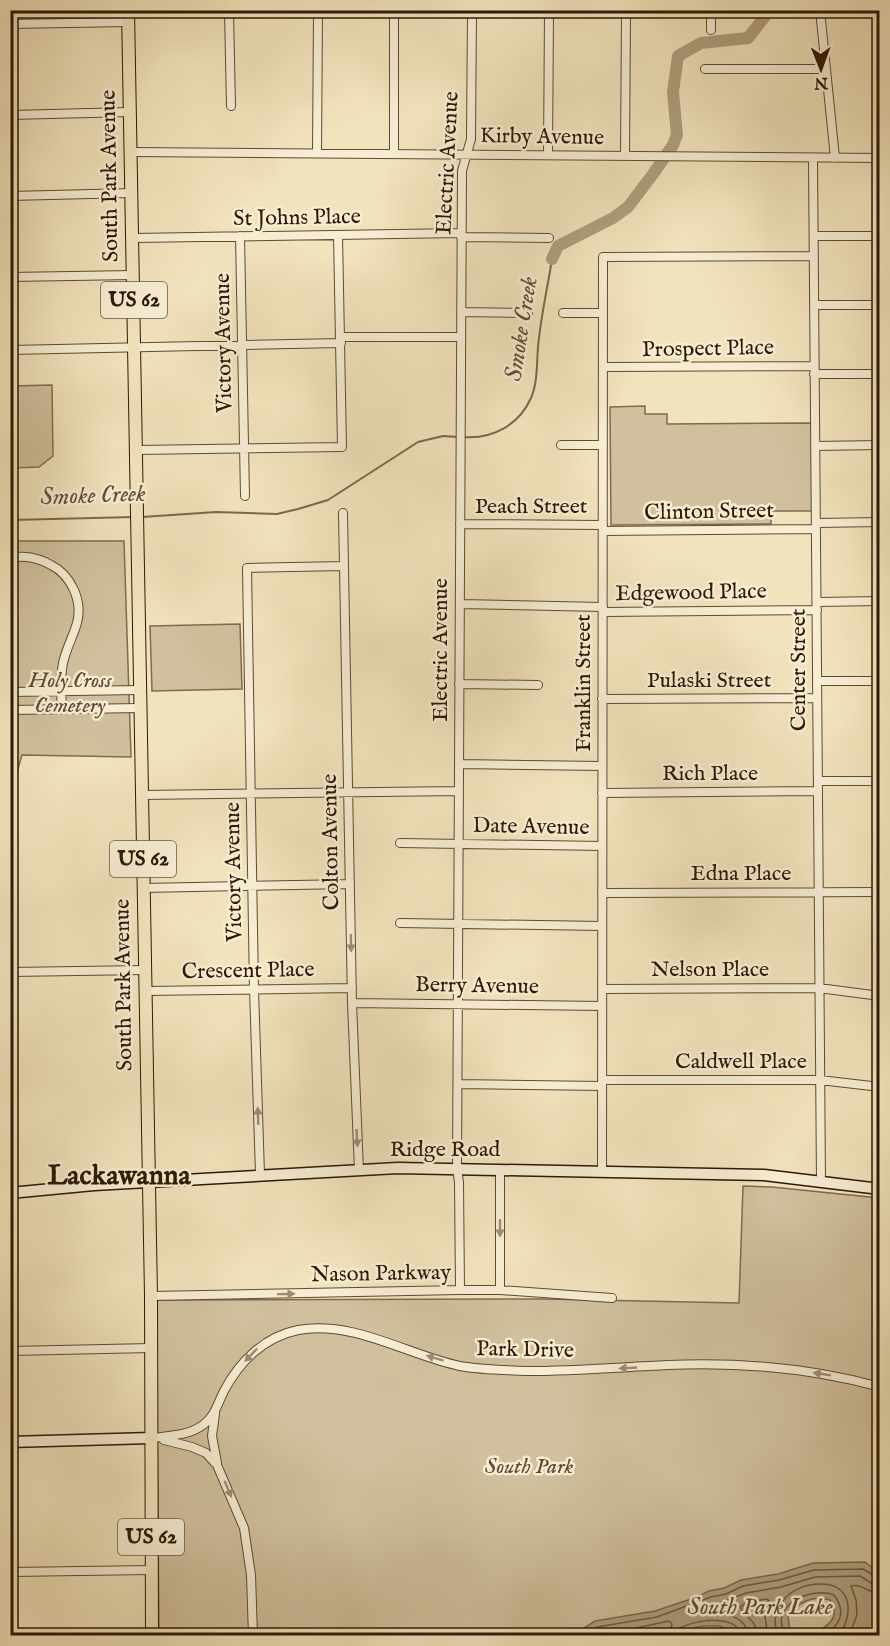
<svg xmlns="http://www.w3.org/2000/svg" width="890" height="1646" viewBox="0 0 890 1646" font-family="'IM FELL English',serif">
  <rect width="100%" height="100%" fill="#f1e3bc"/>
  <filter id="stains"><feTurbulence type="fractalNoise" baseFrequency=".00333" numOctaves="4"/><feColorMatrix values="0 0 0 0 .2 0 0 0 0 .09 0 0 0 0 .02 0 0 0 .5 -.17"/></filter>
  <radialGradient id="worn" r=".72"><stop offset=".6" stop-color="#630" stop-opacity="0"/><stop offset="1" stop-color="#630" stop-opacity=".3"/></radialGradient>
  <!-- green -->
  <path fill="#d0c09d" stroke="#7e6c50" stroke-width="1.5" d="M52,385L53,456L39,467L11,468V386Z
    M645,406V414H667V424L813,423L814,511H771V524L611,525L610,407Z
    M11,541H124L131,757L22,755L11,793Z
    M240,624L242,689L152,691L150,626Z
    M743,1186L772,1187L879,1198V1635H159L156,1300L543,1299L739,1303Z"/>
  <!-- water -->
  <path fill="#ae9e7d" stroke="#7a684d" stroke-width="1.5" d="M865,1562L879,1573V1635H803C821,1632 844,1620 830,1600C813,1595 797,1602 788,1617L790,1630L802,1635H738L720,1626H703L690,1629L678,1635H573L595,1621L655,1611L697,1597L709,1591L724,1588L741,1580L778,1574L813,1563Z"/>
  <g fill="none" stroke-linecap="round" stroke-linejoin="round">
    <!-- shore -->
    <path stroke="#6d5b40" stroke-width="1.5" d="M583,1636L597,1627L657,1617L711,1597L726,1594L743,1586L779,1580L814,1570L863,1569L875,1576L880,1577
      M598,1636L669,1621L672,1624L669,1636
      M677,1636L680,1628C694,1620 738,1613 741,1636
      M748,1636C747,1616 724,1613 708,1612L706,1608L746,1593L781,1587L815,1577L860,1576L873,1584L880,1585
      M757,1636C757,1620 746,1618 740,1607L748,1602L767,1599L770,1602L765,1617L768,1636
      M778,1636C766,1607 793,1583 821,1584C853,1584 854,1616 838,1636
      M788,1636C764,1609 810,1585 834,1595C847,1612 840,1627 822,1636
      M849,1636L857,1615L856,1600L851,1586C861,1583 869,1593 880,1594"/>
    <!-- stream -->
    <path stroke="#7a684d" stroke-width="2" d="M464,437C493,439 519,425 531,398C539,380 536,356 539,338C542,311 548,285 552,259
      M142,517L216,512L277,514L298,509L328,500L418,442L443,436L458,437
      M10,520L134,517"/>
    <!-- river -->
    <path stroke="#ae9e7d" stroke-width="12" d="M552,259L558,246L613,218L628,207L653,174L673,145L677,135L673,92L678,56L701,43L748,38L770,10"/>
    <!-- street casing -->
    <g stroke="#5d4b32" stroke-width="10">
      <path id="street" d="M711,10V30
        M820,10L835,158
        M128,11L665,13
        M229,11L231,106
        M10,24L128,22
        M705,69H825
        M10,115L130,112
        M131,152L880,158
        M317,153L318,12
        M394,153V12
        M548,155L549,12
        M625,156L626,13
        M813,158L821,1182
        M10,196L132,193
        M240,236L245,496
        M814,236H880
        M461,237L549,238
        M133,238L461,233
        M10,277L133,275
        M814,305H880
        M461,312L528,313
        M563,313H603
        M341,337H461
        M10,350L341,343
        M603,367L814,366
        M814,374H880
        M561,445H603
        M815,446L880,445
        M136,450L342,447L338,235
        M343,513L352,1003L359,1170
        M816,523L880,522
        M460,524L603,525
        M603,531L816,529
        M10,558C24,555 39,558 51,565C71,575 83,601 77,623C73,637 66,649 63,663C60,678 61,694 62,709
        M817,602L880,601
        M460,604L603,607
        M603,612L817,610
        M817,681H880
        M459,684L538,685
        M10,692L139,690
        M602,699L817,698
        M10,710L140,708
        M459,764L602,766
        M818,781H880
        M602,793L818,791
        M141,795L459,791
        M400,843L602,846
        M143,888L350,884
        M602,893L880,892
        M400,923L602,926
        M10,972L145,970
        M602,989L819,988L880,996
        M146,991L352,988
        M352,1003L602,1006
        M602,1080H820L880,1087
        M458,1084L602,1086
        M602,1172L603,257L814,256
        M260,1174L254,989L247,568L344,566
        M460,1290L459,1182L457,1169L462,171L471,139L472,10
        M500,1290V1170
        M151,1296L460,1290H500L612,1298
        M10,1351L151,1348
        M215,1414L212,1436L217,1463
        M151,1438C168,1436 188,1436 203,1425C215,1416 217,1405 224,1391C239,1362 264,1337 298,1330C354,1320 407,1355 460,1366C482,1370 506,1370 528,1371C575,1371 622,1367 668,1365C739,1362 811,1368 880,1387
        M164,1440L192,1447L206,1453L217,1465L244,1528L251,1575L253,1636
        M10,1572L151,1570"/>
    </g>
    <!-- secondary casing -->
    <g stroke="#2c1804" stroke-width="13">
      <path id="secondary" d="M10,1193L94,1185L398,1168L764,1175L880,1189
        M10,1442L151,1438"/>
    </g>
    <!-- primary casing -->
    <g stroke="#2c1804" stroke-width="14">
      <path id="primary" d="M128,10L151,1296L152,1636"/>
    </g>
    <!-- street -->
    <use href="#street" stroke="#f6edd3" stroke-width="8"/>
    <!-- secondary -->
    <use href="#secondary" stroke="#f6edd3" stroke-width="10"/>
    <!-- primary -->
    <use href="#primary" stroke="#f1e3bc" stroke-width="12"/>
    <!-- rail casing -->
    <g stroke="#2c1804" stroke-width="4.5">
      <path id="rail" d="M877,10L880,36"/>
    </g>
    <!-- rail -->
    <use href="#rail" stroke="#f6edd3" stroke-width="2" stroke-dasharray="7" stroke-linecap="butt"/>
  </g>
  <!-- one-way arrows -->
  <defs><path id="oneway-solid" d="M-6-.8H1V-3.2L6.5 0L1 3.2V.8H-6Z" transform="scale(1.5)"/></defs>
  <g fill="#9b8d76">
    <use href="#oneway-solid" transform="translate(351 943) rotate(89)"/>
    <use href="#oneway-solid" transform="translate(258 1116) rotate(-92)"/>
    <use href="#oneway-solid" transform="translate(357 1138) rotate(87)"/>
    <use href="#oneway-solid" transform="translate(500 1228) rotate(90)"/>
    <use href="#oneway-solid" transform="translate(286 1294) rotate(-1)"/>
    <use href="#oneway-solid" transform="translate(251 1355) rotate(134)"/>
    <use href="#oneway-solid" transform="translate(435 1358) rotate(-163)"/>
    <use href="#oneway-solid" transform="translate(628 1368) rotate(177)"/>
    <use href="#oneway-solid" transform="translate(822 1374) rotate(-171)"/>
    <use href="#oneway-solid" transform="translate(228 1489) rotate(67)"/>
  </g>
  <g text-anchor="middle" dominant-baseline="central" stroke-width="5" stroke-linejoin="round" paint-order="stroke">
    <!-- shield labels -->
    <g fill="#f6edd3" stroke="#695842" stroke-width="1.5">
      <rect x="101" y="282" width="66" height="36" rx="4.5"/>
      <rect x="110" y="841" width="66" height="36" rx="4.5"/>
      <rect x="118" y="1519" width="66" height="36" rx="4.5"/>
    </g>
    <g font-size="21" font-weight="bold" fill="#2c1804">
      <text x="134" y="300">US 62</text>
      <text x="143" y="859">US 62</text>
      <text x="151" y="1537">US 62</text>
    </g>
    <!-- street labels -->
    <g font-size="22" fill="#2c1804" stroke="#f6edd3">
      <text transform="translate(542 137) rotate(1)">Kirby Avenue</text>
      <text transform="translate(448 163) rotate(-87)">Electric Avenue</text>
      <text transform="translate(110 176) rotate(-91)">South Park Avenue</text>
      <text transform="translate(297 218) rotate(-1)">St Johns Place</text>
      <text transform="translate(224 343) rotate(-91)">Victory Avenue</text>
      <text transform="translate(708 349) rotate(-1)">Prospect Place</text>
      <text x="531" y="507">Peach Street</text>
      <text transform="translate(709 512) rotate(-1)">Clinton Street</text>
      <text transform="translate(691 593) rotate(-1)">Edgewood Place</text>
      <text transform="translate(441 650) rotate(-90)">Electric Avenue</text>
      <text transform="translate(799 670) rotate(-90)">Center Street</text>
      <text x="709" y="681">Pulaski Street</text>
      <text transform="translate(584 683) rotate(-90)">Franklin Street</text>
      <text x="710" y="774">Rich Place</text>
      <text transform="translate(531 827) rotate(1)">Date Avenue</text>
      <text transform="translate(331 842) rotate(-91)">Colton Avenue</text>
      <text transform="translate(234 872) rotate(-91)">Victory Avenue</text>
      <text x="741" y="874">Edna Place</text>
      <text x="710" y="970">Nelson Place</text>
      <text transform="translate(248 971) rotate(-1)">Crescent Place</text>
      <text transform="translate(124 985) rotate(-91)">South Park Avenue</text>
      <text transform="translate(477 986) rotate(1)">Berry Avenue</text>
      <text x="741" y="1062">Caldwell Place</text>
      <text x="445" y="1150">Ridge Road</text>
      <text transform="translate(381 1274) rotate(-1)">Nason Parkway</text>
      <text transform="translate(525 1350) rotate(1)">Park Drive</text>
    </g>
    <!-- park labels -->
    <g font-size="22" font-style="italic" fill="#5d4a32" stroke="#f6edd3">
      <text x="70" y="681">Holy Cross<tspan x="70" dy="25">Cemetery</tspan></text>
      <text x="529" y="1467">South Park</text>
    </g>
    <!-- water labels -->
    <g font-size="24" font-style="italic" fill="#604e34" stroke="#f6edd3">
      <text transform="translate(522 329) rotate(-81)">Smoke Creek</text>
      <text transform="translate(93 496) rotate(-2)">Smoke Creek</text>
      <text x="760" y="1607">South Park Lake</text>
    </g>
    <!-- district labels -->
    <g font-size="28" font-weight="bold" fill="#2c1804" stroke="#f6edd3">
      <text x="119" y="1176">Lackawanna</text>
    </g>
  </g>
  <!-- margin -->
  <rect width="890" height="1646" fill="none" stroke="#f1e3bc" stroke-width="36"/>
  <rect x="12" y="12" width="866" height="1622" fill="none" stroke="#2c1804" stroke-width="3"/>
  <rect x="18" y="18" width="854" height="1610" fill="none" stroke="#2c1804" stroke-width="1.5"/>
  <!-- north arrow -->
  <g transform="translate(821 69) rotate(179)" stroke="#f6edd3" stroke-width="4.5" paint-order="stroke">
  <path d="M0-4.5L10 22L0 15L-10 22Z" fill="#2c1804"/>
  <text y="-9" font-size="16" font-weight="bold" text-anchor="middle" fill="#2c1804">N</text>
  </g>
  <rect width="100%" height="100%" filter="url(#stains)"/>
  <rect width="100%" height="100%" fill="url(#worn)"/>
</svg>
